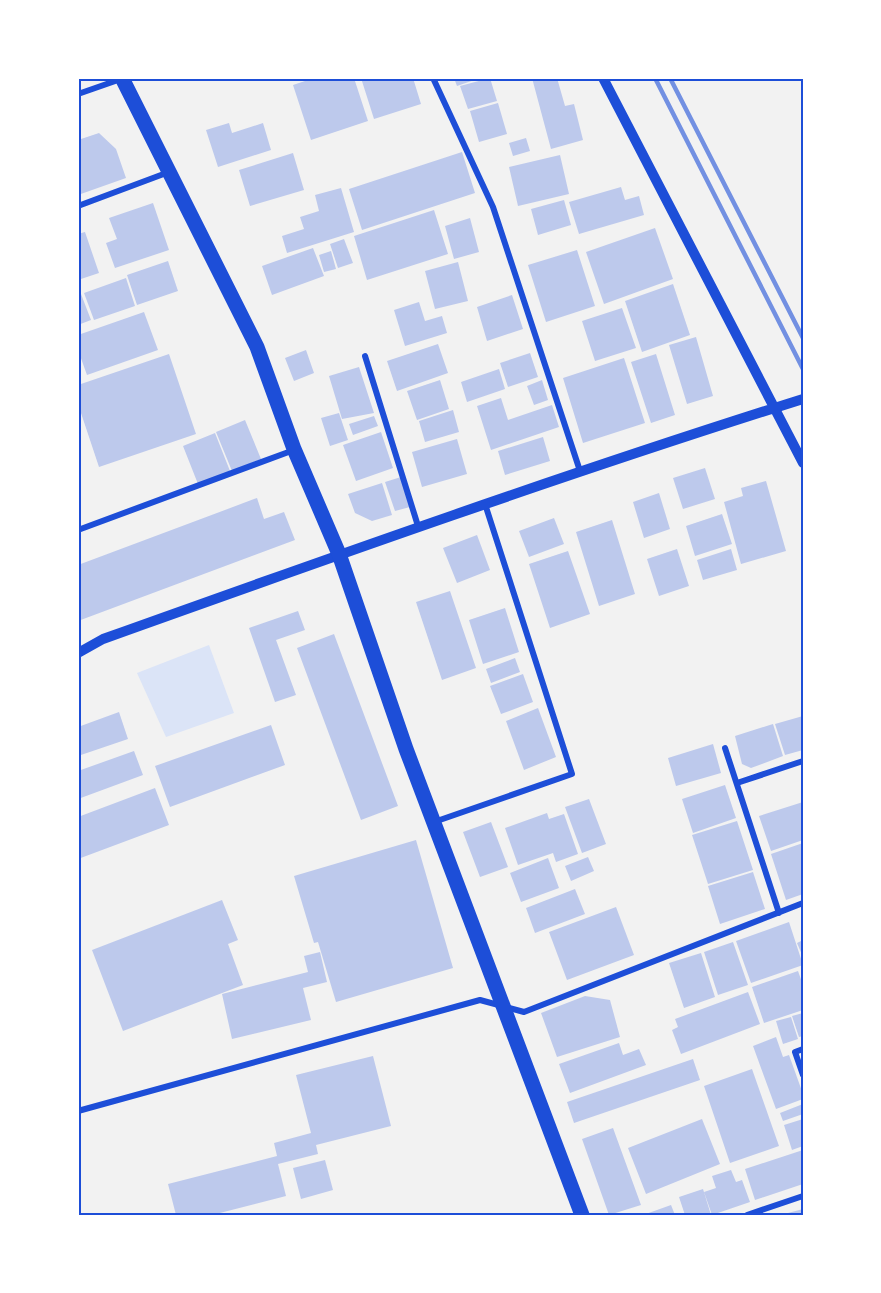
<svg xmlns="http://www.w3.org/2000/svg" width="881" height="1293" viewBox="0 0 881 1293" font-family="Mulish,sans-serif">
  <rect width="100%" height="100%" fill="#f2f2f2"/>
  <!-- green -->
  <path fill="#dbe4f7" d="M209,645L234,713L166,737L137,673Z"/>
  <!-- building -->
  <path fill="#bdc9ec" d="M314,78H354L368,121L311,140L293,85Z
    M361,78H413L421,104L374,119Z
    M454,78H480L457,86Z
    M490,78L497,101L468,109L460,86Z
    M532,78H557L565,106L574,104L583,140L551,149Z
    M498,103L507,134L479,142L470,111Z
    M229,123L232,133L263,123L271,150L218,167L206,130Z
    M99,133L116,149L126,178L78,195V140Z
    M526,138L530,151L513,156L509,143Z
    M462,152L475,193L362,230L349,189Z
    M293,153L304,190L250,206L239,170Z
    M560,155L569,194L518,206L509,167Z
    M621,187L625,200L639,196L644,215L579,234L569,202Z
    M341,188L354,232L287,253L282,236L304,229L300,217L319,211L315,195Z
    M564,200L571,225L538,235L531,209Z
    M153,203L169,250L115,268L106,243L117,239L109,218Z
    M434,210L448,254L367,280L354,236Z
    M470,218L479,252L454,259L445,226Z
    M655,228L673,279L604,304L586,252Z
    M85,232L99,273L78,280V234Z
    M344,239L353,263L338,268L330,244Z
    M313,248L324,276L272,295L262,266Z
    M577,250L595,306L546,322L528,265Z
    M331,251L336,269L324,272L319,255Z
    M168,261L178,291L137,305L127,275Z
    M458,262L468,301L435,309L425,271Z
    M126,278L135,306L94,320L84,293Z
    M673,284L690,335L642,352L625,301Z
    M81,294L91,320L78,325V295Z
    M512,295L523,329L487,341L477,307Z
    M419,302L425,321L442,316L447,333L405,346L394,310Z
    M622,308L636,348L595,361L582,321Z
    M144,312L158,350L87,375L78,350V335Z
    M696,337L713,396L687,404L669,345Z
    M438,344L448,373L397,391L387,361Z
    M306,350L314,373L294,381L285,358Z
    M530,353L538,377L508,387L500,363Z
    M169,354L196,434L99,467L78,404V385Z
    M656,354L675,415L651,423L631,362Z
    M624,358L645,423L583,443L563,378Z
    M359,367L374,413L342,419L329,376Z
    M499,369L505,389L467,402L461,382Z
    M440,380L449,409L417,420L407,391Z
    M542,380L548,400L534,405L527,386Z
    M501,398L508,420L552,405L559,427L491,450L477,406Z
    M453,410L459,432L425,442L419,421Z
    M339,413L348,440L330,446L321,418Z
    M374,416L378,426L353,435L349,424Z
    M245,420L261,459L232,471L216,432Z
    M381,432L393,468L356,481L343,445Z
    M215,433L230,471L198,484L183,446Z
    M543,437L550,461L505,475L498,451Z
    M457,439L467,474L422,487L412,452Z
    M705,468L715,499L683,509L673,478Z
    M401,477L410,507L395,511L385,482Z
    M766,481L786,551L741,564L724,502L743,496L741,488Z
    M382,483L392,515L372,521L355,513L348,494Z
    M659,493L670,529L644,538L633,502Z
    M257,498L264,519L284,512L295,540L78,621V565Z
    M722,514L732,544L695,556L686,526Z
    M554,518L564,544L529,557L519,531Z
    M612,520L635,594L599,606L576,532Z
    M477,535L490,570L457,583L443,548Z
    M677,549L689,586L659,596L647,559Z
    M731,549L737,570L703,580L697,560Z
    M568,551L590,614L550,628L529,564Z
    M450,591L476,668L442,680L416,602Z
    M505,608L519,652L483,664L469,620Z
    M298,611L305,630L276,640L296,695L275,702L249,628Z
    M334,634L398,806L361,820L297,648Z
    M515,658L520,672L491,683L486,669Z
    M523,674L533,702L501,714L490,686Z
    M538,708L556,757L524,770L506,721Z
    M119,712L128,739L78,756V727Z
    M803,716V750L785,755L775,724Z
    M773,724L783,756L751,768L742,764L735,736Z
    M271,725L285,765L170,807L155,766Z
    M713,744L721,773L676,786L668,758Z
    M134,751L143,775L78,799V771Z
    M725,785L736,818L693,833L682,799Z
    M155,788L169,825L78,859V817Z
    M589,799L606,844L582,853L565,807Z
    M803,802V840L771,851L759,816Z
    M547,813L549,819L564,814L578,854L556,862L553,853L518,865L505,828Z
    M737,821L753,870L708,884L692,835Z
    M491,822L508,867L480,877L463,832Z
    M416,840L453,968L336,1002L318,942L314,943L294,876Z
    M803,843V894L786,900L771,854Z
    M588,857L594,871L571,881L565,866Z
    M548,858L559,888L521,902L510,873Z
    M753,872L765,909L720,924L708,886Z
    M575,889L585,914L535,933L526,908Z
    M222,900L238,940L228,944L243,985L123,1031L92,950Z
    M616,907L634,955L567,980L549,932Z
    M789,922L803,965L751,983L736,941Z
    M803,940V957L797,943Z
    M733,942L748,985L718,995L704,952Z
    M320,952L327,982L303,988L311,1020L232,1039L222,994L308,972L304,956Z
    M701,953L715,997L684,1008L669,963Z
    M798,971L803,985V1010L764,1023L752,987Z
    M748,992L760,1024L681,1054L672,1030L678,1027L675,1019Z
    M585,996L610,1000L620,1037L557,1057L541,1013Z
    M803,1013V1036L799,1037L792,1016Z
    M791,1017L798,1039L783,1044L776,1021Z
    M776,1037L783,1057L789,1055L803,1094V1099L776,1109L753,1046Z
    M619,1043L623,1055L639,1049L646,1065L570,1093L559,1064Z
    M373,1056L391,1126L316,1145L318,1154L278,1164L286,1196L212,1215H176L168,1184L277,1156L274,1143L311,1133L296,1075Z
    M693,1059L700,1080L574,1123L567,1102Z
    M752,1069L779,1146L730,1163L704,1086Z
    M803,1104V1114L783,1121L780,1113Z
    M702,1119L720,1164L646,1194L628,1148Z
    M803,1119V1146L792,1150L784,1125Z
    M613,1128L641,1205L609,1215L582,1139Z
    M803,1150V1184L755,1200L745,1169Z
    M325,1160L333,1190L301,1199L293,1168Z
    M731,1170L736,1182L742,1180L750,1202L712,1215L704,1192L716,1188L712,1176Z
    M703,1189L711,1215H685L679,1197Z
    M671,1205L675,1215H643Z
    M803,1209V1215H789L788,1213Z"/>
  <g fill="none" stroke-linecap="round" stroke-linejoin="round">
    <!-- minor -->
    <path stroke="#1d4ed8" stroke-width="6" d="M433,78L493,207L580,471
      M78,94L121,79
      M78,206L169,172
      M365,356L418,526
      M78,530L294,450
      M725,748L779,913
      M737,783L803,761
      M434,822L572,774L485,504
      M803,1049L795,1052L803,1075
      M78,1111L480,1000L524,1012L803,903
      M747,1215L803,1196"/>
    <!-- tertiary -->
    <path stroke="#1d4ed8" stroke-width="10" d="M603,78L803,463
      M78,653L103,639C335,556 568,473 803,399"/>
    <!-- primary -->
    <path stroke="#1d4ed8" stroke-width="15" d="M122,78L257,347L294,449L339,554L406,749L582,1215"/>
    <!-- rail -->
    <path stroke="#7290e2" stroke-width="4.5" d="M655,78L803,369
      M670,78L803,338"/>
  </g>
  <!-- border -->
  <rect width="881" height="1293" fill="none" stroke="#ffffff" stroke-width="159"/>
  <rect x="80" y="80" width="722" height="1134" fill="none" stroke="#1d4ed8" stroke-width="2"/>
</svg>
